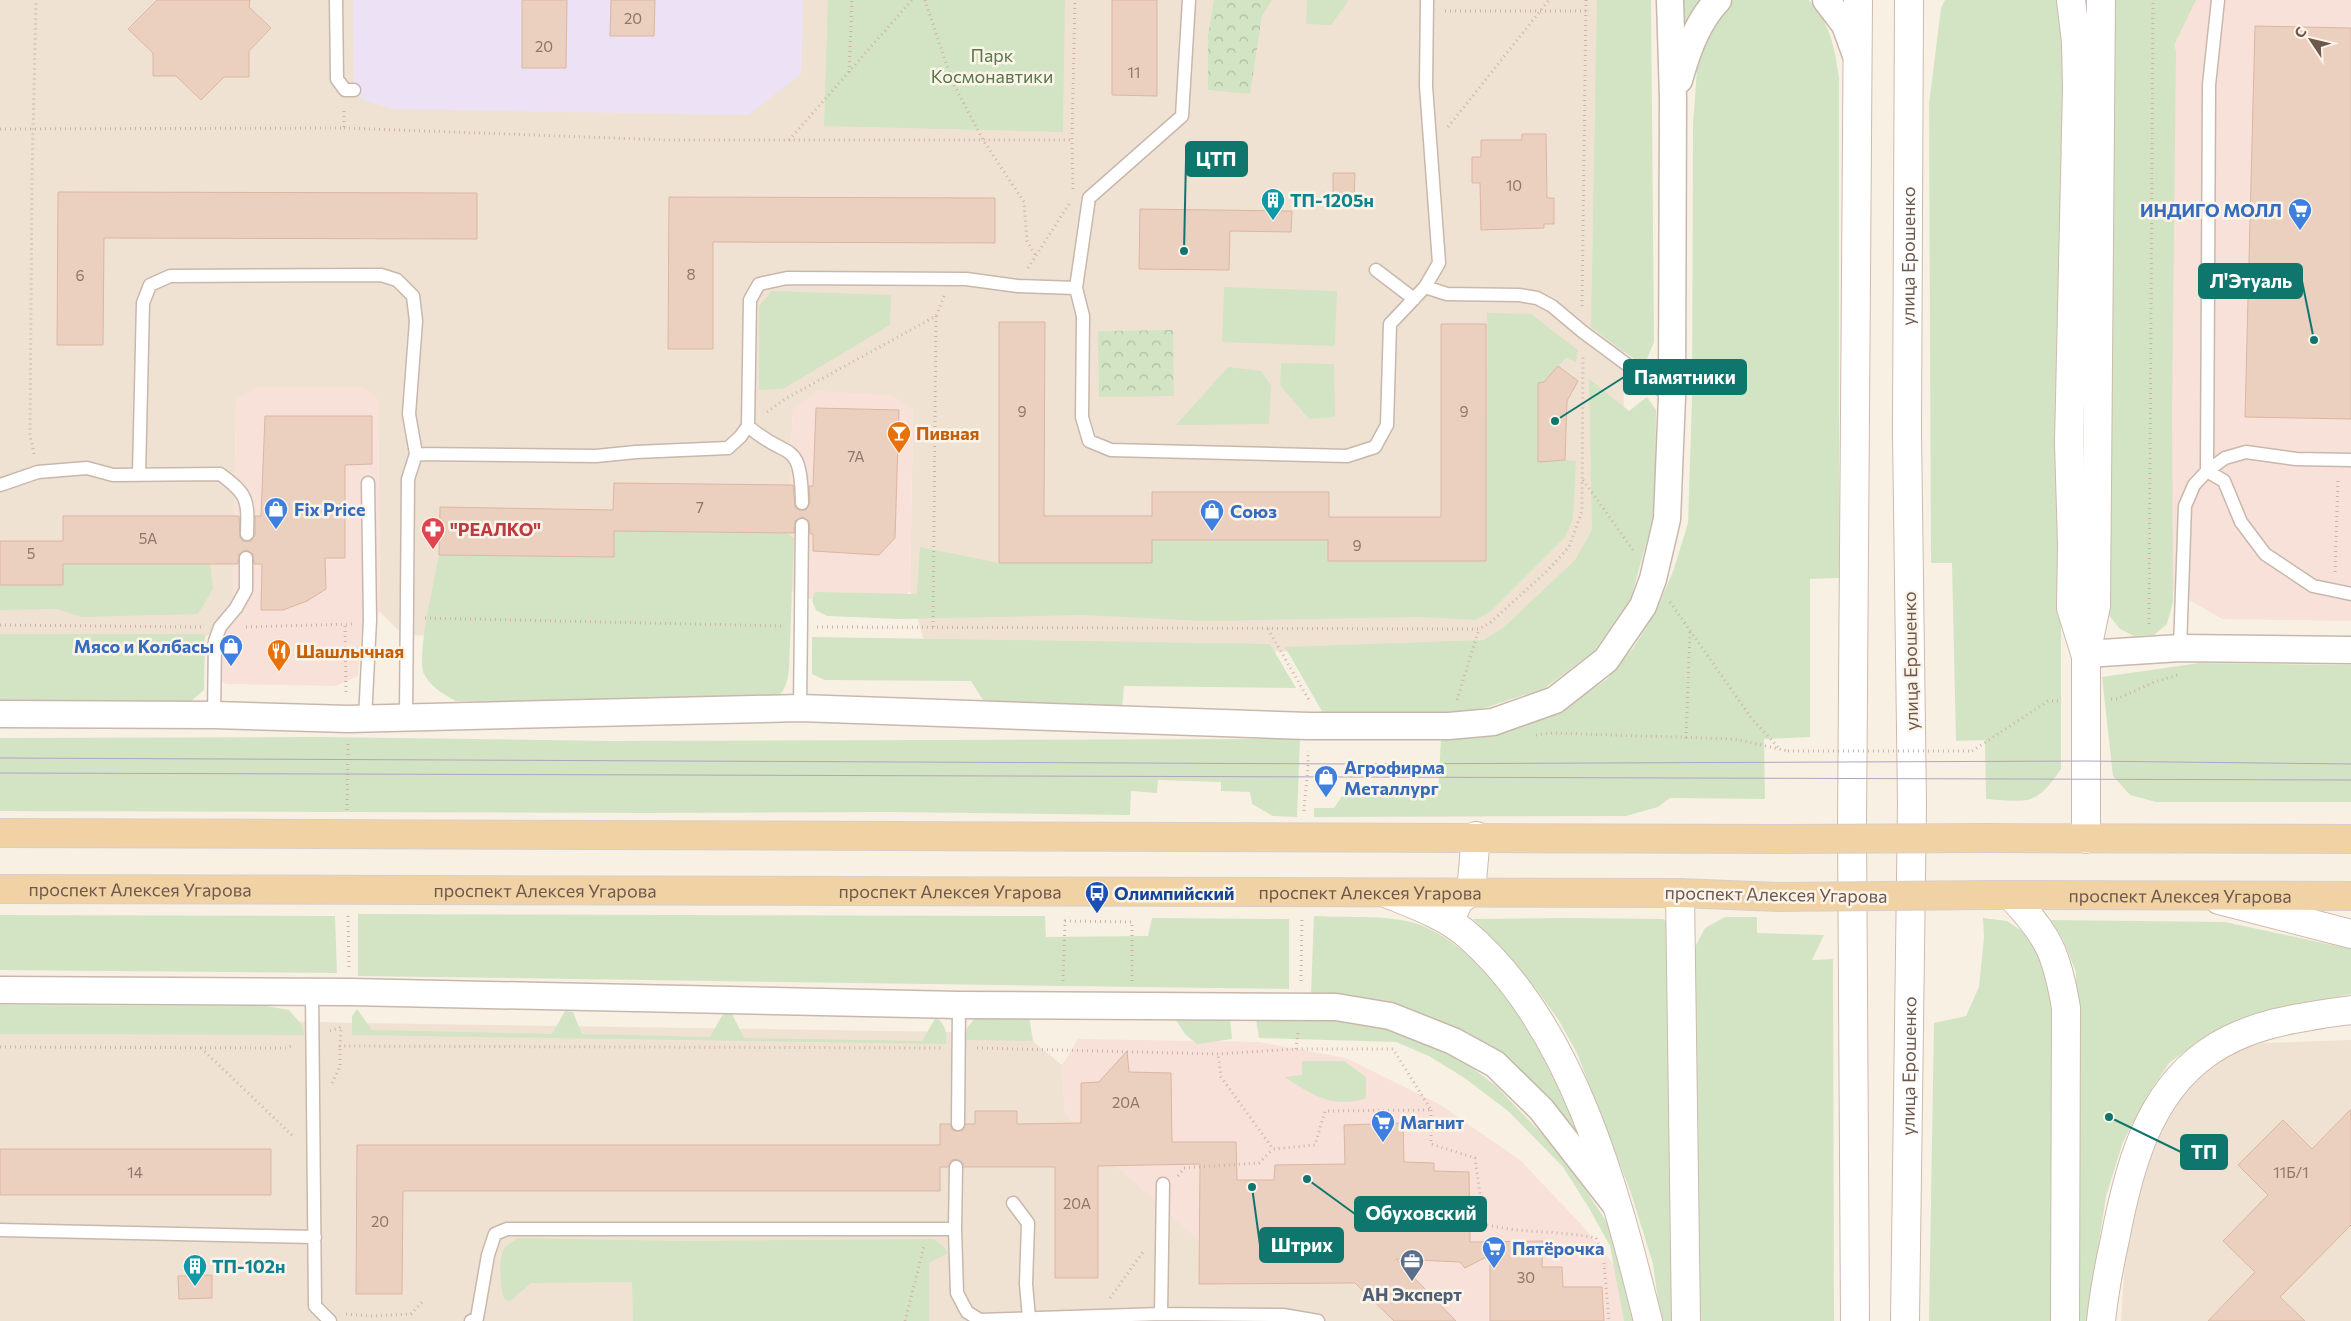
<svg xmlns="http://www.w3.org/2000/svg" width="2351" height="1321" viewBox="0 0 2351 1321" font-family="Commissioner,sans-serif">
  <defs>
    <pattern id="forest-crowns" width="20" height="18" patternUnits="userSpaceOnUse" patternTransform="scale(1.25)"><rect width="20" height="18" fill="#d2e4c4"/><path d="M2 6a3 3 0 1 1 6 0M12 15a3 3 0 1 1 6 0" fill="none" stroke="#afbca1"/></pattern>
  </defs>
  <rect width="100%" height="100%" fill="#f9f0e4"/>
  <!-- residential -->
  <path fill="#f0e2d3" d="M0,0H1623L1624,503L1591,584L1462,653L934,648L924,641L910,591L913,410L793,409L783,630L773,646L403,635L380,612L378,400H236L233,617L200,641L0,642Z
    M0,1018H168L360,1023L1023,1033L1062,1065L1065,1113L1094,1146L1370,1241L1450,1321H0Z
    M2351,1040V1321H2121L2129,1192L2178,1092L2238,1044Z"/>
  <!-- commercial -->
  <path fill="#f8e1d9" d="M2172,0H2351V621L2222,619L2162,584Z
    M256,387H363L378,400L380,612L361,634L358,676L336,686L226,684L217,678V629L233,617L236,400Z
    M817,391L892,395L913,410L910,591L900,600L799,599L785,583L793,409Z
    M1078,1039L1259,1042L1346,1058L1439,1104L1520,1160L1580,1223L1623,1276L1630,1321H1450L1369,1241L1203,1244L1094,1146L1065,1113L1062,1065Z"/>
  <!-- education -->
  <path fill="#ede1f5" d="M353,0H803L801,74L748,115L391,109L362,99L354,90Z"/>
  <!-- green -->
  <path fill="#d2e4c4" d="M828,0H1065L1063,132L824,126Z
    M1307,0H1349L1331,25L1306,24Z
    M1597,0H1651L1654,342L1647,359H1634L1591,327Z
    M1680,0H1703L1685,26L1680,3Z
    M1730,0H1809C1830,22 1835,49 1839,78V578L1810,579V737L1764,739L1765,799L1670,798L1658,807L1626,816L1314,817V808H1334L1342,796H1438L1441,739L1493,735L1536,721L1574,702L1607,679L1634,647L1656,611L1674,569L1688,523L1692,400L1693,125L1697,69L1717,14Z
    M1945,0H2059L2066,16L2061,311V769C2036,806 2028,802 1986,799L1985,740L1956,741L1952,563H1931L1929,104L1941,8Z
    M2114,0H2196L2174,45L2176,51L2172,414L2173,602L2167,624L2154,635L2134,636L2120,629L2108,614L2112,323Z
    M1224,287L1337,291L1335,346L1222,342Z
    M772,291L891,295L890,325L783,389L759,390V306Z
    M1487,313L1531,314L1578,350L1576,362L1566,358L1544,382L1538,383V462L1565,460L1576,461L1573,519L1565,537L1490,612L1475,620L1419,617L1206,621L1083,615L899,619L827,616L816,610L812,601L815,592L917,594L920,547L999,563H1151L1152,540H1328L1486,561Z
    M1281,363L1334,364L1335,417L1309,419L1280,385Z
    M1228,367L1261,371L1271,385L1269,424L1176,425Z
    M1589,379L1629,411L1647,397L1656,410L1655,511L1631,598L1594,651L1545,688L1488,707L1446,715L1323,713L1285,647L1484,640L1504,627L1575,560L1592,530Z
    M614,531L786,533L794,538L789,669C787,686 784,694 769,703L456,701C443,694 432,688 424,674C416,658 435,577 439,555L613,557Z
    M63,564H210L213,589L198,614L83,617L56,609L0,610V585H63Z
    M0,634H205L204,690L191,701H0Z
    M812,637L1270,644L1296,688L1124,686L1122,709L989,710L971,681L825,680L812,674Z
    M2200,663L2351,665V802H2156L2130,795L2113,776L2102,677Z
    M322,737L611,741L1300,739L1297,817L1273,816L1252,804L1250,792L1221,791V782L1158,780L1157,793L1131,791L1130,815L887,812L646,813L0,811V738Z
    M358,914L1045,916L1046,937L1148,936L1152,918L1289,919V989L358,976Z
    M0,915L335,916L337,973L0,970Z
    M1314,916C1344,918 1396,914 1423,926C1482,951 1535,1027 1559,1084C1570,1108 1578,1134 1587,1159L1546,1102L1349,997L1311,993Z
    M1725,917H1757V933L1824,935L1812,960L1833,959L1834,1321H1694L1693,951L1705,928Z
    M1567,918L1663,919L1669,924L1673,1321H1661L1653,1264L1630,1190L1577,1053L1558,1019L1534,986L1473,919Z
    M1983,918L2007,921L2026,934L2040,952L2052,998L2055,1321H1929L1934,1023L1966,1016L1979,987L1984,938Z
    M2050,920L2225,922L2351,949V994L2261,1013L2200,1040L2169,1063L2149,1093L2123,1142L2106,1196L2087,1321H2077L2076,972L2063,939Z
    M0,1005L266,1006L289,1010L302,1025L304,1035L0,1034Z
    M357,1009L372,1030L552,1034L565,1011L573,1012L582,1034L710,1037L723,1014H732L744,1038L922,1041L936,1017C946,1025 947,1032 946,1044L352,1035V1016Z
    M986,1017H1029L1033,1041L966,1040L967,1028L975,1018Z
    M1230,1018L1232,1039L1197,1044L1185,1034L1176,1020Z
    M1256,1019L1360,1020L1404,1033L1434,1046L1470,1066L1496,1086L1563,1156L1618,1239L1635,1321H1624L1610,1246L1589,1208L1563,1167L1508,1111L1466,1079L1429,1056L1396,1042L1259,1038Z
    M1302,1061H1344L1366,1077V1098C1334,1109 1311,1095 1285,1077L1302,1075Z
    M518,1238L683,1241L934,1239L943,1246L948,1253L929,1263V1321H633L632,1282L531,1283L510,1301L504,1299C501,1288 497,1258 505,1247C508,1244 514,1241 518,1238Z"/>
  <!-- forest -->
  <path fill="url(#forest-crowns)" d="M1214,0H1272L1262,16L1250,94L1208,90V36Z
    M1173,330L1174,396L1099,397L1098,331Z"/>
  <!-- building -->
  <path fill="#ebcfbf" stroke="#dbb6a1" d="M157,0H250L249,7L271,28L249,51V77H224L201,100L176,76H153V53L128,29Z
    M522,0H567L566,68H522Z
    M611,0H655L654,36H610Z
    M1112,0H1157V96L1112,95Z
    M2255,26L2351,28V419L2245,417Z
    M1522,134H1546L1547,198H1554V224H1544V228L1481,230L1480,183H1472V157H1481V140H1522Z
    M1333,173H1355L1354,200H1333Z
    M58,192L477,193V239L104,238L103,345H57Z
    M669,197L995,198V243L713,242V349H668Z
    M1140,209L1292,211L1291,232L1230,231L1229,270L1139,269Z
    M999,322H1045L1044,516H1152V492H1329V517H1441V324H1486V561H1328V540H1152V563H999Z
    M1558,366L1578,381L1567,401L1565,460L1538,462V383L1544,382Z
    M816,408L899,410L895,538L879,555L813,551V534H810L809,521L802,517L795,521L794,533L614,531V557L439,555L440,507L613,510L614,483L793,485L795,507L799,510H806L810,503L809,486H813Z
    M265,416H372V464L345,465V558H325L326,589L307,601L283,610H261L262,564H254L253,554L246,550L239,554L238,564H63V585H0V541H63V516H239L240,537L243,541H251L255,535V516H261Z
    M1127,1051L1129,1072L1171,1073L1172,1142H1236L1237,1180H1274L1275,1165L1345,1164L1344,1125L1403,1123L1404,1162L1434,1163V1171L1469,1172L1470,1242L1543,1241L1542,1267H1562L1563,1287H1602L1604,1321H1490V1255L1465,1268L1460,1262L1396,1259L1456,1321H1394L1355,1283L1199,1284L1200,1164L1098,1166V1278H1055V1167H964L963,1163L957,1159L952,1160L948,1167H940V1191H403L402,1294H356L357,1145H940V1124H950L953,1131H962L966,1124H975V1111H1017V1124L1081,1123V1083L1099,1082Z
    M2351,1109V1225L2280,1297L2305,1321H2208L2255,1272L2223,1241L2268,1195L2238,1165L2283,1120L2312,1149Z
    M0,1149H271V1195H0Z
    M212,1275V1298L179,1299L178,1276Z"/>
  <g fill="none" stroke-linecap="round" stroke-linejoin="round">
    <!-- lane casing -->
    <g stroke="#c8b8ac" stroke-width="15">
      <path id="lane" d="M336,0L337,79L345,90H354
        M1376,270L1414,299
        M1425,287L1447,294L1519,295L1537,298L1552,306L1583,332L1671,397
        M1076,288L1089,198L1182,116L1189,0
        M748,426L750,300L759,284L787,278L966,279L1018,286L1076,288L1083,316L1082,417L1089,441L1111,450L1347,456L1375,447L1387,425L1390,324L1425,287L1439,263L1426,86L1427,0
        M416,454L596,456L636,452L728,448L740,437L748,426C788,462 801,436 802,503
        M2207,471L2209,85L2218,0
        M2207,471L2224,481L2241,522L2265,554L2313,586L2351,594
        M139,474L143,303L150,285L170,276L381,275L397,280L413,296L416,321L409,414L416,454L408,479L406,717
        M0,485L38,472L87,468L113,475L220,474C249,495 248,501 247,534
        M2180,648L2185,506L2194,485L2207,471L2225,458L2246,452L2296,459L2351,460
        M800,708L802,525
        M214,715L215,641L220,627L236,608L246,590V558
        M365,719L370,620L368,483
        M312,992L315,1306L330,1321
        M958,1124L959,1005
        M1013,1203L1028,1223L1026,1284L1029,1318
        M955,1229L956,1167
        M0,1230L315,1237
        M1161,1314L1163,1184
        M471,1321L477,1318L488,1255L495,1234L507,1229H955L957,1293L967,1312L980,1320L1161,1314L1283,1315L1318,1321"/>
    </g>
    <!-- street casing -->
    <g stroke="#c8b8ac" stroke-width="29">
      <path id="street" d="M1826,0L1845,25L1857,58
        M1679,80C1687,52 1697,22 1718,0
        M2086,654L2180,648L2351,650
        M0,714L214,715L348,719L800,708L1308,726H1449L1493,722L1555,700L1606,660L1643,606L1653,579L1667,519L1672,397L1673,98L1670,0
        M0,990L350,992L959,1005L1336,1007L1390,1016L1453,1041L1495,1064L1541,1109L1615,1204"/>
    </g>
    <!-- secondary casing -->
    <g stroke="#cdbaad" stroke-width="30">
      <g id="secondary">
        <path d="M2071,0L2076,42L2077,88L2069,443L2072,544L2071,608L2085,653"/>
        <path d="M2086,839V654L2096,606L2101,0"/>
        <path d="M1386,893C1412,904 1442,914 1464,932C1573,1024 1615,1189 1648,1321"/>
        <path d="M1680,893L1686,1321"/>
        <path d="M2011,896C2049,936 2057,954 2066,1008L2065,1321"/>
        <path d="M2219,900L2351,934"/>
        <path d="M1455,909L1459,900L1471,892L1476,836"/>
        <path d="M1855,1321L1852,826L1858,0"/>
        <path id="s1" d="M1905,1321L1912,804L1907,432L1909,0"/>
        <path d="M2101,1321C2104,1293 2109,1266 2115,1239C2128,1171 2147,1095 2207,1053C2249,1023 2301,1017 2351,1010"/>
      </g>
    </g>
    <!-- primary casing -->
    <g stroke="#d6d0cd" stroke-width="30">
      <g id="primary">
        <path d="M0,833L1784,839"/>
        <path d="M1985,838L2351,839"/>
        <path id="s2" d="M0,889L1680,893L1778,897"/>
        <path id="s3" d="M1989,895L2351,896"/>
      </g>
    </g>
    <!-- path -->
    <path stroke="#cfb3a2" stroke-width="3" stroke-dasharray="1 4" stroke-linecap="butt" d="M925,0L952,81L983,140L1024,202L1027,241L1036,256
      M1445,11H1586
      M849,72L852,0
      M1448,127L1549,0
      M344,128L667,140H1072
      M0,129L344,128V108
      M789,140L912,0
      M1073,189L1072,140L1075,0
      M1028,268L1069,204
      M1582,306L1586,0
      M767,412L785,399L936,316L944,296
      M34,454L30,436L32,178L36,0
      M1583,480L1633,550
      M2335,572L2338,479
      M1670,602L1752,719L1778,747
      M425,618L784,626
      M2149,624L2153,0
      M0,625L202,627
      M345,626L346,692
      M246,627L352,624
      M817,627L1479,629L1491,622L1547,571L1569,547L1582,511L1583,354
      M933,627L936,316
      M1268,629L1310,702
      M2111,699H2117L2154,682L2178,675
      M1457,700L1479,629
      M1536,735L1552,733L1734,739L1788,751
      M1686,738L1690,631
      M1972,751L2048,701H2061
      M347,810L348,744
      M1304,811C1305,791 1309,771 1308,751
      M348,916L349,967
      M1063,981L1065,921L1132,922V982
      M1301,981L1302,918
      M330,1031L341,1027L340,1046L941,1048
      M0,1047L286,1048L294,1045
      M201,1048L294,1137
      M977,1048L1218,1054L1296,1049H1393L1431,1110L1325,1111L1315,1145L1273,1149L1221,1077L1218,1054
      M1296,1049L1298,1033
      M332,1083L340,1067V1046
      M1431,1110V1144L1475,1158L1484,1224C1520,1234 1559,1230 1596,1238L1600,1247
      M1178,1176L1184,1168L1259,1163L1273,1149
      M1604,1263L1609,1321
      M1110,1298L1143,1252
      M346,1314L370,1316L411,1314L422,1302
      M905,1321L924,1246"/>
    <!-- lane -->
    <use href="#lane" stroke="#fff" stroke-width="12"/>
    <!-- street -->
    <use href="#street" stroke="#fff" stroke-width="26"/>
    <!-- secondary -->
    <use href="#secondary" stroke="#fff" stroke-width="28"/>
    <!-- primary -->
    <use href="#primary" stroke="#f0d2a4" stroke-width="28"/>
    <!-- tram -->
    <path stroke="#b3a4c0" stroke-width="1" d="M0,758L1356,764L2085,761L2351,764
      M0,773L2351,780"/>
    <!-- primary-bridge casing -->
    <g stroke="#d6d0cd" stroke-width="30" stroke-linecap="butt">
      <path id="primary-bridge" d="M1784,839L1985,838
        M1778,897L1989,895"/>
    </g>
    <!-- path-bridge -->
    <path stroke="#cfb3a2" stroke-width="3" stroke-dasharray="1 4" stroke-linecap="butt" d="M1788,751H1972"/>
    <!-- primary-bridge -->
    <use href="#primary-bridge" stroke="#f0d2a4" stroke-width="28"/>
  </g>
  <!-- icons -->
  <defs>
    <g id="building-pin" transform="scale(1.25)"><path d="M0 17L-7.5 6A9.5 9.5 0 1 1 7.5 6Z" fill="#0f9aa8" stroke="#fcf4e9"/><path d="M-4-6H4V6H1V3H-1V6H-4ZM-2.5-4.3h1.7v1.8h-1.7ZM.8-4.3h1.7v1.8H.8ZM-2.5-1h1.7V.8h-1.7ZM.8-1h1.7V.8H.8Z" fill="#fff"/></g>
    <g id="supermarket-pin" transform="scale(1.25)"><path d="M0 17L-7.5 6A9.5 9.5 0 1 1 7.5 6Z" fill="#3f7fe0" stroke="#fcf4e9"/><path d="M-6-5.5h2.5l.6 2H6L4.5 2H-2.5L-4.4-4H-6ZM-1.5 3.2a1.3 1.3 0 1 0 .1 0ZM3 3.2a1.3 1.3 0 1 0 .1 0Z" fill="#fff"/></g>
    <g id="bar-pin" transform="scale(1.25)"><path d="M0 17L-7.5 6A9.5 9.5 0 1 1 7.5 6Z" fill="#e8710a" stroke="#fcf4e9"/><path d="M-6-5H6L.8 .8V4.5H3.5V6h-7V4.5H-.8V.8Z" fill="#fff"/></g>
    <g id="shop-pin" transform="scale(1.25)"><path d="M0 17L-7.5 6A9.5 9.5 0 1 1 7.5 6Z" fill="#3f7fe0" stroke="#fcf4e9"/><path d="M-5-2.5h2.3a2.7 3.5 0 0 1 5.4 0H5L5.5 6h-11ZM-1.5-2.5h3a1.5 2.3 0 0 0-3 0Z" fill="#fff"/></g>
    <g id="pharmacy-pin" transform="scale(1.25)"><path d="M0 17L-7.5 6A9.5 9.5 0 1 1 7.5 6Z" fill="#e0444e" stroke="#fcf4e9"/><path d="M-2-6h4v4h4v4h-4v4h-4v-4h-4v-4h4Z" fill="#fff"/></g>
    <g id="restaurant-pin" transform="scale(1.25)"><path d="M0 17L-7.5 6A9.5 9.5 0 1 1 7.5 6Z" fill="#e8710a" stroke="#fcf4e9"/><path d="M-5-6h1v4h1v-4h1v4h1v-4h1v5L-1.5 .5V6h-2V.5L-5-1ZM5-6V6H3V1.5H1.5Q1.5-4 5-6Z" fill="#fff"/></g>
    <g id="bus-pin" transform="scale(1.25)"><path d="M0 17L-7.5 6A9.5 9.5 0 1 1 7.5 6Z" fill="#1a4fb4" stroke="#fcf4e9"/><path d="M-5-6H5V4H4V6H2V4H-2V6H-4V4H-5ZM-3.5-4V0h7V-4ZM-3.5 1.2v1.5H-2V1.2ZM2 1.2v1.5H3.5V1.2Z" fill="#fff"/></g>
    <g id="office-pin" transform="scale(1.25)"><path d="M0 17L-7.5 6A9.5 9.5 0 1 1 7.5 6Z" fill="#5c6f8a" stroke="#fcf4e9"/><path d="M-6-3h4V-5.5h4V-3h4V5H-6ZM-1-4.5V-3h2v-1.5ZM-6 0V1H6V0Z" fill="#fff"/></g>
  </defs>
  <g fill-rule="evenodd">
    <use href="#building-pin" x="1273" y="200"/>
    <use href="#supermarket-pin" x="2300" y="210"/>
    <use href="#bar-pin" x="899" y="433"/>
    <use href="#shop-pin" x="276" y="509"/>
    <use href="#shop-pin" x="1212" y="511"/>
    <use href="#pharmacy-pin" x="433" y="529"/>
    <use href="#shop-pin" x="231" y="646"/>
    <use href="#restaurant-pin" x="279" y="651"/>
    <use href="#shop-pin" x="1326" y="777"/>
    <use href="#bus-pin" x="1097" y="893"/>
    <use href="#supermarket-pin" x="1383" y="1122"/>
    <use href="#supermarket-pin" x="1494" y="1248"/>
    <use href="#office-pin" x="1412" y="1261"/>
    <use href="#building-pin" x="195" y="1266"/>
  </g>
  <g text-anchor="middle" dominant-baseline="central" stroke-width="5" stroke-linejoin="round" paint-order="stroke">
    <!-- number labels -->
    <g font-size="15" fill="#8d766a">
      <text x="633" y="18">20</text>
      <text x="544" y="46">20</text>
      <text x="1134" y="72">11</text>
      <text x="1514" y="185">10</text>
      <text x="691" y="274">8</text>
      <text x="80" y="275">6</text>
      <text x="1022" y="411">9</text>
      <text x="1464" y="411">9</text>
      <text x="856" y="456">7А</text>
      <text x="700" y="507">7</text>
      <text x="148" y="538">5А</text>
      <text x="1357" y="545">9</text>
      <text x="31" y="553">5</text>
      <text x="1126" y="1102">20А</text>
      <text x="135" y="1172">14</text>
      <text x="2291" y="1172">11Б/1</text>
      <text x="1077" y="1203">20А</text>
      <text x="380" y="1221">20</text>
      <text x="1526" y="1277">30</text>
    </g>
    <!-- park labels -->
    <g font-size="18" fill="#587849" stroke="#fcf4e9">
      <text x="992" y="55">Парк<tspan x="992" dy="21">Космонавтики</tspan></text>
    </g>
    <!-- culture labels -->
    <g font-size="18" font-weight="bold" fill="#0d838f" stroke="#fcf4e9" text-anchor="start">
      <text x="1290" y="200">ТП-1205н</text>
      <text x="212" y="1266">ТП-102н</text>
    </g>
    <!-- shop labels -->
    <g font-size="18" font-weight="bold" fill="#366cbe" stroke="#fcf4e9" text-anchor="start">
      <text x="2282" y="210" text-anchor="end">ИНДИГО МОЛЛ</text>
      <text x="294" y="509">Fix Price</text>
      <text x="1230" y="511">Союз</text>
      <text x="214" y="646" text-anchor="end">Мясо и Колбасы</text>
      <text x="1344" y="767">Агрофирма<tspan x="1344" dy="21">Металлург</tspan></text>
      <text x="1400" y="1122">Магнит</text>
      <text x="1512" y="1248">Пятёрочка</text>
    </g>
    <!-- street labels -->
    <g font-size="18" fill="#6e584d" stroke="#fcf4e9">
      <text stroke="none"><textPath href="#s1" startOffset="1065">улица Ерошенко</textPath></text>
      <text transform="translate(1910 661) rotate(-91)">улица Ерошенко</text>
      <text stroke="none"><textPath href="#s2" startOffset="140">проспект Алексея Угарова</textPath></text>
      <text stroke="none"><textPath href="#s2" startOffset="545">проспект Алексея Угарова</textPath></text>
      <text stroke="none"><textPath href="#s2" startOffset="950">проспект Алексея Угарова</textPath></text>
      <text stroke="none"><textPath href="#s2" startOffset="1370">проспект Алексея Угарова</textPath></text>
      <text transform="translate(1776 894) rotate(1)">проспект Алексея Угарова</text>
      <text stroke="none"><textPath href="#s3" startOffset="191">проспект Алексея Угарова</textPath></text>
      <text stroke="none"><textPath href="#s1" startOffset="255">улица Ерошенко</textPath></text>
    </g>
    <!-- food labels -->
    <g font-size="18" font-weight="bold" fill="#c56008" stroke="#fcf4e9" text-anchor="start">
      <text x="916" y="433">Пивная</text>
      <text x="296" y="651">Шашлычная</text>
    </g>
    <!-- health labels -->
    <g font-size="18" font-weight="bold" fill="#be3a42" stroke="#fcf4e9" text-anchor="start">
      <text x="450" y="529">"РЕАЛКО"</text>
    </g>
    <!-- transit labels -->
    <g font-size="18" font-weight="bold" fill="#164399" stroke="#fcf4e9" text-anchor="start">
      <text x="1114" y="893">Олимпийский</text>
    </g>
    <!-- service labels -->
    <g font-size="18" font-weight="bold" fill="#4e5e75" stroke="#fcf4e9">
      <text x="1412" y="1294">АН Эксперт</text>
    </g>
  </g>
  <!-- callouts -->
  <path fill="none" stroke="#0f766e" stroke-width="2" d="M1184 251L1186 159M2314 340L2302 281M1555 421L1624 377M2109 1117L2181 1152M1307 1179L1355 1214M1252 1187L1260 1245"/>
  <g fill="#0f766e" stroke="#fcf4e9" stroke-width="2">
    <circle cx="1184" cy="251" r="5"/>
    <circle cx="2314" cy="340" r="5"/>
    <circle cx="1555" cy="421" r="5"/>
    <circle cx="2109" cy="1117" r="5"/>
    <circle cx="1307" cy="1179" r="5"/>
    <circle cx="1252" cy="1187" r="5"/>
  </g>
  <g fill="#0f766e" stroke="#0f766e" stroke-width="2">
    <rect x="1186" y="142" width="61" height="34" rx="5"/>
    <rect x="2199" y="264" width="103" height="34" rx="5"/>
    <rect x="1624" y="360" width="122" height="34" rx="5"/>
    <rect x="2181" y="1135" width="46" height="34" rx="5"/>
    <rect x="1355" y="1197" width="131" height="34" rx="5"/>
    <rect x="1260" y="1228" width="83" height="34" rx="5"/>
  </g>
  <g font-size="19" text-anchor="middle" font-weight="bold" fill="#fff">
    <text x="1216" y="166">ЦТП</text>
    <text x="2251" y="288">Л'Этуаль</text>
    <text x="1685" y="384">Памятники</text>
    <text x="2204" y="1159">ТП</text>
    <text x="1421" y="1220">Обуховский</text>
    <text x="1302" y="1252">Штрих</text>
  </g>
  <!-- north arrow -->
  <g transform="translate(2311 40) rotate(305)" stroke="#fcf4e9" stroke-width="4" paint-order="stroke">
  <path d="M0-4L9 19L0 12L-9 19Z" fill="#6e584d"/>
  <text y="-8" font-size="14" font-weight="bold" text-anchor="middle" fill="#6e584d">С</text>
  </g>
</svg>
